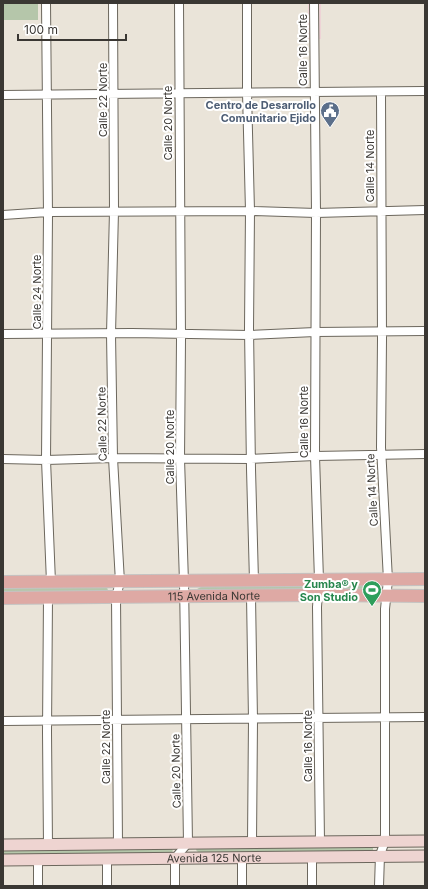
<svg xmlns="http://www.w3.org/2000/svg" width="428" height="889" viewBox="0 0 428 889" font-family="Inter,sans-serif">
  <rect width="100%" height="100%" fill="#eae4d9"/>
  <!-- commercial -->
  <path fill="#eed3d6" d="M308,3H321V39H308Z"/>
  <!-- green -->
  <path fill="#b5c6aa" d="M3,3H38V20H3Z
    M305,585L311,588L306,591L203,592L197,589L203,586Z
    M330,585H376L379,588L376,591H330L326,588Z
    M104,586L108,589L106,592L3,593V587Z
    M371,846L373,847V850L368,851L198,852L196,850L197,848Z
    M171,848L173,851L171,853L3,855V849Z"/>
  <g fill="none" stroke-linecap="round" stroke-linejoin="round">
    <!-- minor casing -->
    <g stroke="#6c675d" stroke-width="10">
      <path id="minor" d="M46,3L48,215L46,460L51,582
        M113,3L114,211L111,334L113,458L120,582L116,597L118,844
        M247,3V93L250,211L249,329L251,469L254,581
        M314,3L316,213L315,456L319,580L317,607L320,841
        M3,95L425,91
        M3,215L48,212L250,211L316,213L425,210
        M3,334L132,333L249,335L315,332L425,331
        M3,459L46,460L113,458L251,459L315,456L425,454
        M251,596L253,720L252,842
        M3,721L425,717
        M48,845L47,732L48,597
        M242,857V886
        M312,857V886
        M38,860V886
        M107,860V886
        M175,886V858L188,843L184,582L180,459L181,339L179,3
        M379,886L380,855L385,841V609L388,580L381,447L382,339L381,92"/>
    </g>
    <!-- secondary casing -->
    <g stroke="#6c675d" stroke-width="13">
      <g id="secondary">
        <path d="M3,845L425,841"/>
        <path id="s1" d="M3,860L425,856"/>
      </g>
    </g>
    <!-- primary casing -->
    <g stroke="#c4c3c2" stroke-width="14">
      <g id="primary">
        <path d="M3,582L425,579"/>
        <path id="s2" d="M3,598L317,595L425,596"/>
      </g>
    </g>
    <!-- minor -->
    <use href="#minor" stroke="#fff" stroke-width="8"/>
    <!-- secondary -->
    <use href="#secondary" stroke="#eed4d1" stroke-width="11"/>
    <!-- primary -->
    <use href="#primary" stroke="#dea9a4" stroke-width="12"/>
  </g>
  <!-- icons -->
  <defs>
    <g id="civic-pin" transform="scale(1)"><path d="M0 17L-7.5 6A9.5 9.5 0 1 1 7.5 6Z" fill="#5c6f8a" stroke="#fff"/><path d="M-.6-6.5H3V-4.5H.6V-3L4-1V1h2V6H-6V1h2V-1L-.6-3ZM-1.2 2.5V6h2.4V2.5Z" fill="#fff"/></g>
    <g id="stadium-pin" transform="scale(1)"><path d="M0 17L-7.5 6A9.5 9.5 0 1 1 7.5 6Z" fill="#2e9e5b" stroke="#fff"/><path d="M0-5a6.5 5 0 1 0 0 10a6.5 5 0 1 0 0-10ZM-3.5-1.8h7v3.6h-7Z" fill="#fff"/></g>
  </defs>
  <g fill-rule="evenodd">
    <use href="#civic-pin" x="330" y="111"/>
    <use href="#stadium-pin" x="372" y="590"/>
  </g>
  <g text-anchor="middle" dominant-baseline="central" stroke-width="4" stroke-linejoin="round" paint-order="stroke">
    <!-- street labels -->
    <g font-size="11" fill="#3a3733" stroke="#fff">
      <text transform="translate(303 50) rotate(-90)">Calle 16 Norte</text>
      <text transform="translate(103 100) rotate(-90)">Calle 22 Norte</text>
      <text transform="translate(168 123) rotate(-90)">Calle 20 Norte</text>
      <text transform="translate(370 166) rotate(-90)">Calle 14 Norte</text>
      <text transform="translate(37 292) rotate(-90)">Calle 24 Norte</text>
      <text transform="translate(304 422) rotate(-90)">Calle 16 Norte</text>
      <text transform="translate(102 424) rotate(-91)">Calle 22 Norte</text>
      <text transform="translate(170 447) rotate(-90)">Calle 20 Norte</text>
      <text transform="translate(372 490) rotate(-93)">Calle 14 Norte</text>
      <text stroke="none"><textPath href="#s2" startOffset="211">115 Avenida Norte</textPath></text>
      <text transform="translate(308 746) rotate(-90)">Calle 16 Norte</text>
      <text transform="translate(106 747) rotate(-90)">Calle 22 Norte</text>
      <text transform="translate(176 771) rotate(-91)">Calle 20 Norte</text>
      <text stroke="none"><textPath href="#s1" startOffset="211">Avenida 125 Norte</textPath></text>
    </g>
    <!-- service labels -->
    <g font-size="11" font-weight="bold" fill="#4e5e75" stroke="#fff" text-anchor="end">
      <text x="316" y="105">Centro de Desarrollo<tspan x="316" dy="13">Comunitario Ejido</tspan></text>
    </g>
    <!-- leisure labels -->
    <g font-size="11" font-weight="bold" fill="#27864d" stroke="#fff" text-anchor="end">
      <text x="358" y="584">Zumba® y<tspan x="358" dy="13">Son Studio</tspan></text>
    </g>
  </g>
  <!-- border -->
  <rect width="428" height="889" fill="none" stroke="#3a3733" stroke-width="8"/>
  <!-- scale -->
  <path d="M18 34v6h108v-6" fill="none" stroke="#3a3733" stroke-width="2"/>
  <text x="24" y="34" font-size="12" fill="#3a3733" stroke="#ffffff" stroke-width="3" paint-order="stroke">100 m</text>
</svg>
